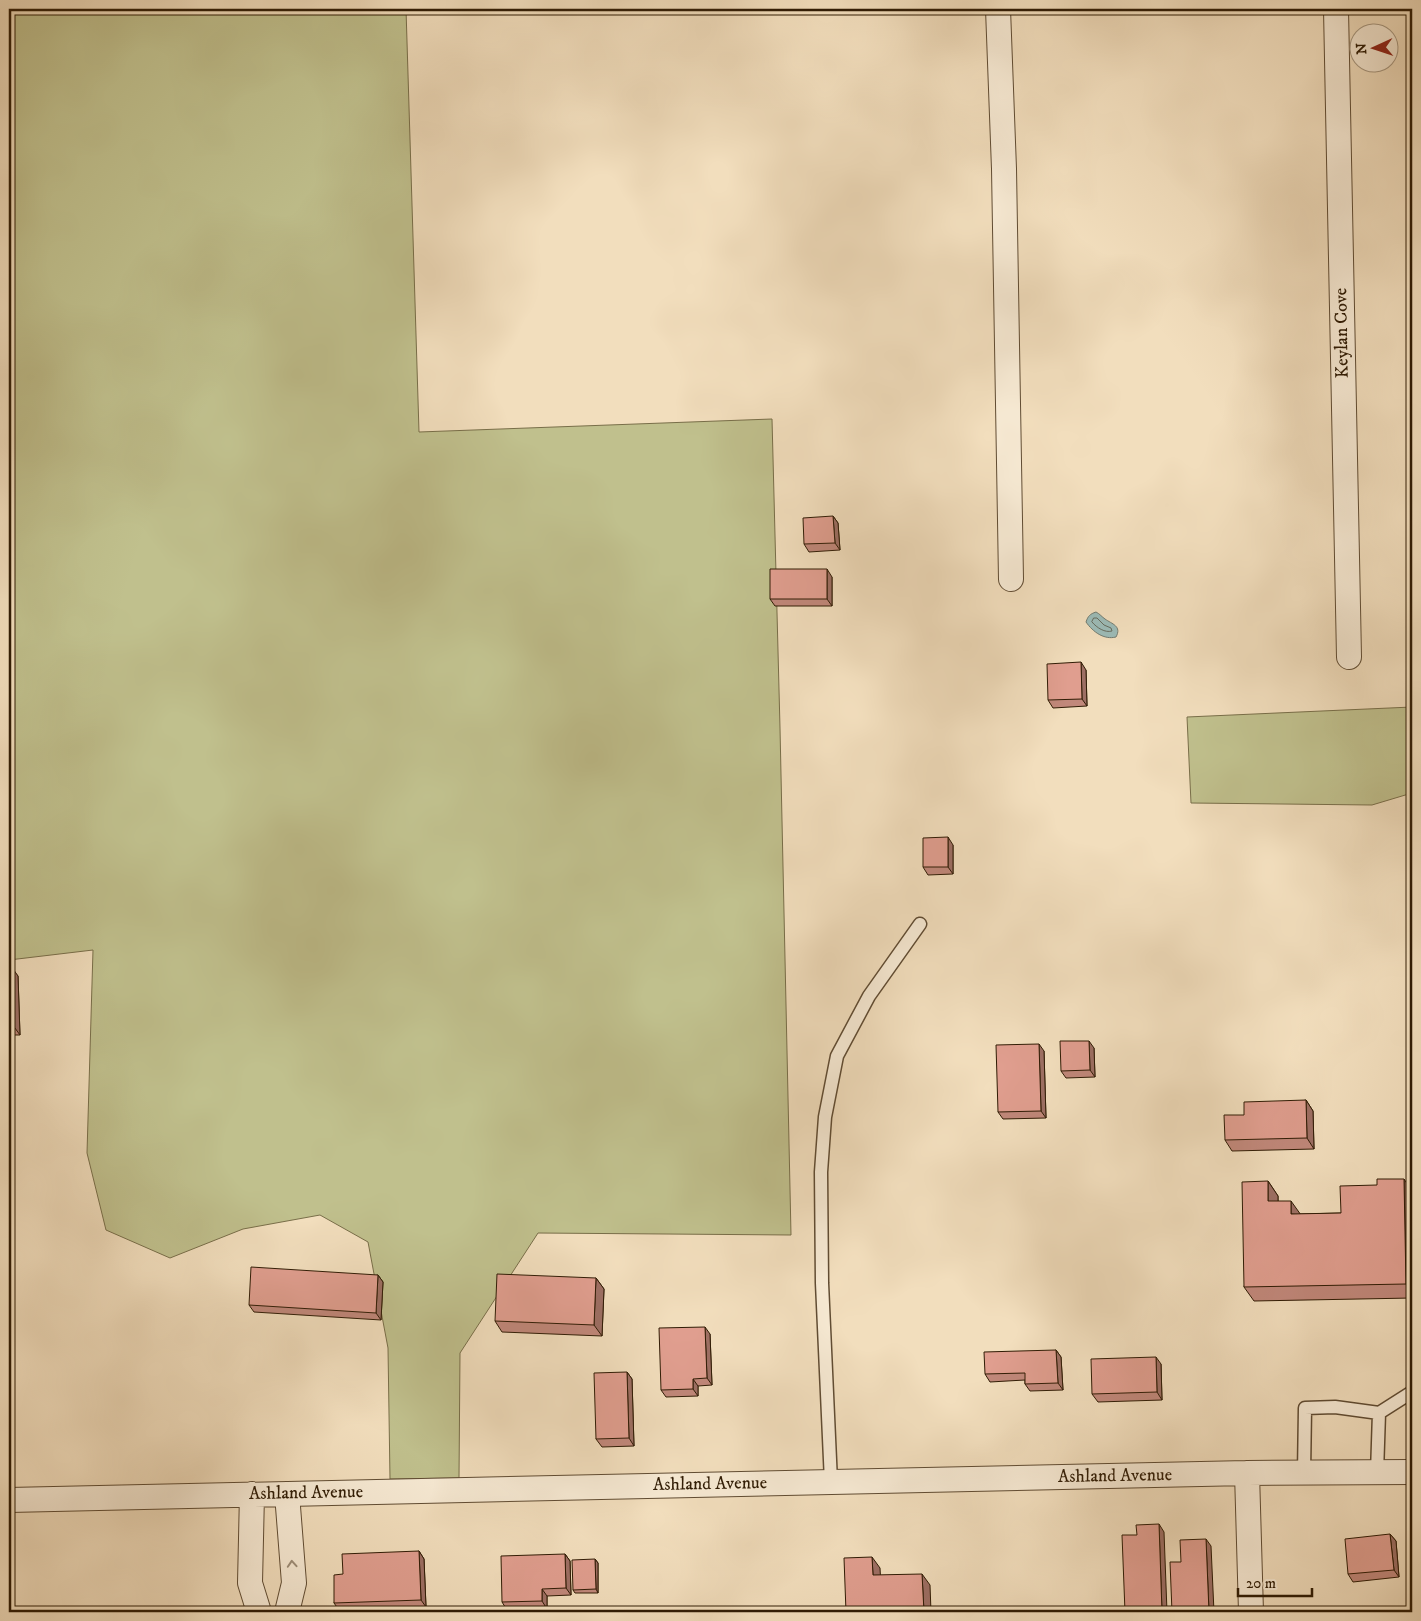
<svg xmlns="http://www.w3.org/2000/svg" width="1421" height="1621" viewBox="0 0 1421 1621" font-family="'IM FELL DW Pica',serif">
  <rect width="100%" height="100%" fill="#f2debd"/>
  <filter id="stains"><feTurbulence type="fractalNoise" baseFrequency=".004" numOctaves="4"/><feColorMatrix values="0 0 0 0 .2 0 0 0 0 .09 0 0 0 0 .02 0 0 0 .5 -.17"/></filter>
  <radialGradient id="worn" r=".72"><stop offset=".6" stop-color="#630" stop-opacity="0"/><stop offset="1" stop-color="#630" stop-opacity=".3"/></radialGradient>
  <!-- green -->
  <path fill="#c0c08d" stroke="#786e49" d="M9,9H406L419,432L772,419L780,728L791,1235L538,1233L460,1353L459,1478L390,1479L388,1348L368,1242L320,1215L243,1229L170,1258L106,1230L87,1153L93,950L9,960Z
    M1412,707V793L1372,805L1191,803L1187,717Z"/>
  <!-- water -->
  <path fill="#9cbbb7" stroke="#717b70" d="M1096,612C1100,614 1102,617 1105,619C1112,624 1122,626 1116,637C1104,640 1093,632 1086,622C1088,616 1090,614 1096,612Z"/>
  <g fill="none" stroke-linecap="round" stroke-linejoin="round">
    <!-- shore -->
    <path stroke="#666c5e" stroke-width="1" d="M1094,618H1097L1104,625L1111,628L1112,631C1105,633 1097,628 1092,622Z"/>
    <!-- service casing -->
    <g stroke="#604c33" stroke-width="15">
      <path id="service" d="M1304,1473L1305,1408L1335,1407L1379,1413
        M1377,1473L1379,1413L1412,1392
        M831,1482L822,1283L821,1172L825,1117L837,1056L869,996L920,924"/>
    </g>
    <!-- minor casing -->
    <g stroke="#604c33" stroke-width="26">
      <path id="minor" d="M998,9L1004,169L1011,579
        M1336,9L1349,657
        M1247,1473L1251,1612
        M252,1494L250,1583L259,1612
        M287,1494L294,1583L287,1612
        M9,1500L1247,1473L1412,1472"/>
    </g>
    <!-- service -->
    <use href="#service" stroke="#f7ead4" stroke-width="12"/>
    <!-- minor -->
    <use href="#minor" stroke="#f7ead4" stroke-width="24"/>
  </g>
  <!-- wall -->
  <path fill="#c1887b" stroke="#301c05" d="M833,516L838,523L840,550L809,552L804,544Z
    M832,577V606H775L770,599Z
    M1086,670L1087,706L1053,708L1048,700Z
    M953,845V874L928,875L923,867Z
    M9,966L18,976L20,1035H9Z
    M1094,1048L1095,1077L1066,1078L1061,1071Z
    M1044,1051L1046,1118L1003,1119L998,1112Z
    M1306,1100L1313,1111L1314,1149L1232,1151L1225,1140L1244,1115Z
    M1268,1181L1278,1196V1201L1300,1214L1341,1213L1412,1191V1298L1254,1301L1244,1287Z
    M378,1275L383,1282L381,1320L254,1312L249,1305Z
    M596,1278L604,1289L602,1336L502,1332L495,1321Z
    M710,1334L712,1385L698,1386V1396L666,1397L661,1390Z
    M1056,1350L1061,1357L1063,1390L1030,1391L1025,1384V1380L990,1382L985,1374Z
    M1161,1364L1162,1400L1098,1402L1092,1394Z
    M627,1372L632,1379L634,1446L602,1447L596,1439Z
    M1390,1534L1396,1541L1399,1577L1353,1582L1348,1574Z
    M419,1551L424,1559L426,1607L339,1610L334,1603L343,1574Z
    M565,1554L570,1561L571,1595L547,1596V1609L507,1610L502,1602Z
    M595,1559L598,1563V1593H575L573,1590Z"/>
  <!-- shaded-wall -->
  <path fill="#9d6f64" stroke="#301c05" d="M833,516L838,523L840,550L835,543Z
    M827,569L832,577V606L827,599Z
    M1081,662L1086,670L1087,706L1082,699Z
    M948,837L953,845V874L948,867Z
    M11,966L18,976L20,1035L12,1024Z
    M1089,1041L1094,1048L1095,1077L1090,1070Z
    M1039,1044L1044,1051L1046,1118L1041,1111Z
    M1306,1100L1313,1111L1314,1149L1307,1138Z
    M1404,1179L1412,1191V1293L1406,1284Z
    M1268,1181L1278,1196V1216L1268,1201Z
    M1291,1201L1301,1215L1291,1214Z
    M378,1275L383,1282L381,1320L376,1313Z
    M596,1278L604,1289L602,1336L594,1325Z
    M705,1327L710,1334L712,1385L707,1378Z
    M1056,1350L1061,1357L1063,1390L1058,1383Z
    M1156,1357L1161,1364L1162,1400L1157,1392Z
    M627,1372L632,1379L634,1446L629,1438Z
    M693,1379L698,1386V1396L693,1389Z
    M1159,1524L1164,1532L1167,1612H1162Z
    M1390,1534L1396,1541L1399,1577L1394,1570Z
    M1206,1539L1211,1546L1214,1612H1209Z
    M419,1551L424,1559L426,1607L421,1600Z
    M565,1554L570,1561L571,1595L566,1588Z
    M872,1557L880,1568L881,1586L873,1575Z
    M595,1559L598,1563V1593L596,1589Z
    M922,1574L930,1585L931,1612H924Z
    M542,1589L547,1596V1609L542,1601Z"/>
  <!-- building -->
  <path fill="#e09e8f" stroke="#301c05" d="M833,516L835,543L804,544L803,518Z
    M770,569H827V599H770Z
    M1081,662L1082,699L1048,700L1047,664Z
    M948,837V867H923V838Z
    M9,966H11L12,1024L9,1025Z
    M1060,1041H1089L1090,1070L1061,1071Z
    M1039,1044L1041,1111L998,1112L996,1045Z
    M1306,1100L1307,1138L1225,1140L1224,1115H1244V1102Z
    M1377,1179H1404L1406,1284L1244,1287L1242,1182L1268,1181V1201H1291V1214L1341,1213L1340,1186L1377,1185Z
    M251,1267L378,1275L376,1313L249,1305Z
    M497,1274L596,1278L594,1325L495,1321Z
    M705,1327L707,1378L693,1379V1389L661,1390L659,1328Z
    M1056,1350L1058,1383L1025,1384V1373L985,1374L984,1352Z
    M1156,1357L1157,1392L1092,1394L1091,1359Z
    M627,1372L629,1438L596,1439L594,1373Z
    M1159,1524L1162,1612H1125L1122,1535H1137L1136,1525Z
    M1390,1534L1394,1570L1348,1574L1345,1539Z
    M1206,1539L1209,1612H1172L1170,1562H1181L1180,1540Z
    M419,1551L421,1600L334,1603V1575L343,1574L342,1554Z
    M565,1554L566,1588L542,1589V1601L502,1602L501,1556Z
    M872,1557L873,1575L922,1574L924,1612H846L844,1558Z
    M595,1559L596,1589L573,1590L572,1560Z"/>
  <!-- one-way arrows -->
  <defs><path id="oneway-chevron" d="M-2-3.5L2.5 0L-2 3.5" fill="none" stroke-width="1.6" stroke-linecap="round" stroke-linejoin="round" transform="scale(1.25)"/></defs>
  <use stroke="#9d8d77" href="#oneway-chevron" transform="translate(292 1564) rotate(-94)"/>
  <g text-anchor="middle" dominant-baseline="central" stroke-width="4" stroke-linejoin="round" paint-order="stroke">
    <!-- street labels -->
    <g font-size="18" fill="#301c05" stroke="#f7ead4">
      <text transform="translate(1342 333) rotate(-91)">Keylan Cove</text>
      <text transform="translate(1115 1476) rotate(-1)">Ashland Avenue</text>
      <text transform="translate(710 1484) rotate(-1)">Ashland Avenue</text>
      <text transform="translate(306 1493) rotate(-1)">Ashland Avenue</text>
    </g>
  </g>
  <!-- margin -->
  <rect width="1421" height="1621" fill="none" stroke="#f2debd" stroke-width="30"/>
  <rect x="10" y="10" width="1401" height="1601" fill="none" stroke="#301c05" stroke-width="2.5"/>
  <rect x="15" y="15" width="1391" height="1591" fill="none" stroke="#301c05"/>
  <!-- north arrow -->
  <g transform="translate(1374 48) rotate(267)"><circle r="24" fill="#f7ead4" stroke="#a79881"/>
  <path d="M0-4L9 19L0 12L-9 19Z" fill="#8f2418"/>
  <text y="-8" font-size="14" font-weight="bold" text-anchor="middle" fill="#301c05">N</text>
  </g>
  <!-- scale -->
  <path d="M1238 1588v8h74v-8" fill="none" stroke="#301c05" stroke-width="2.5"/>
  <text x="1246" y="1588" font-size="15" fill="#301c05" stroke="#f7ead4" stroke-width="4" paint-order="stroke">20 m</text>
  <rect width="100%" height="100%" filter="url(#stains)"/>
  <rect width="100%" height="100%" fill="url(#worn)"/>
</svg>
